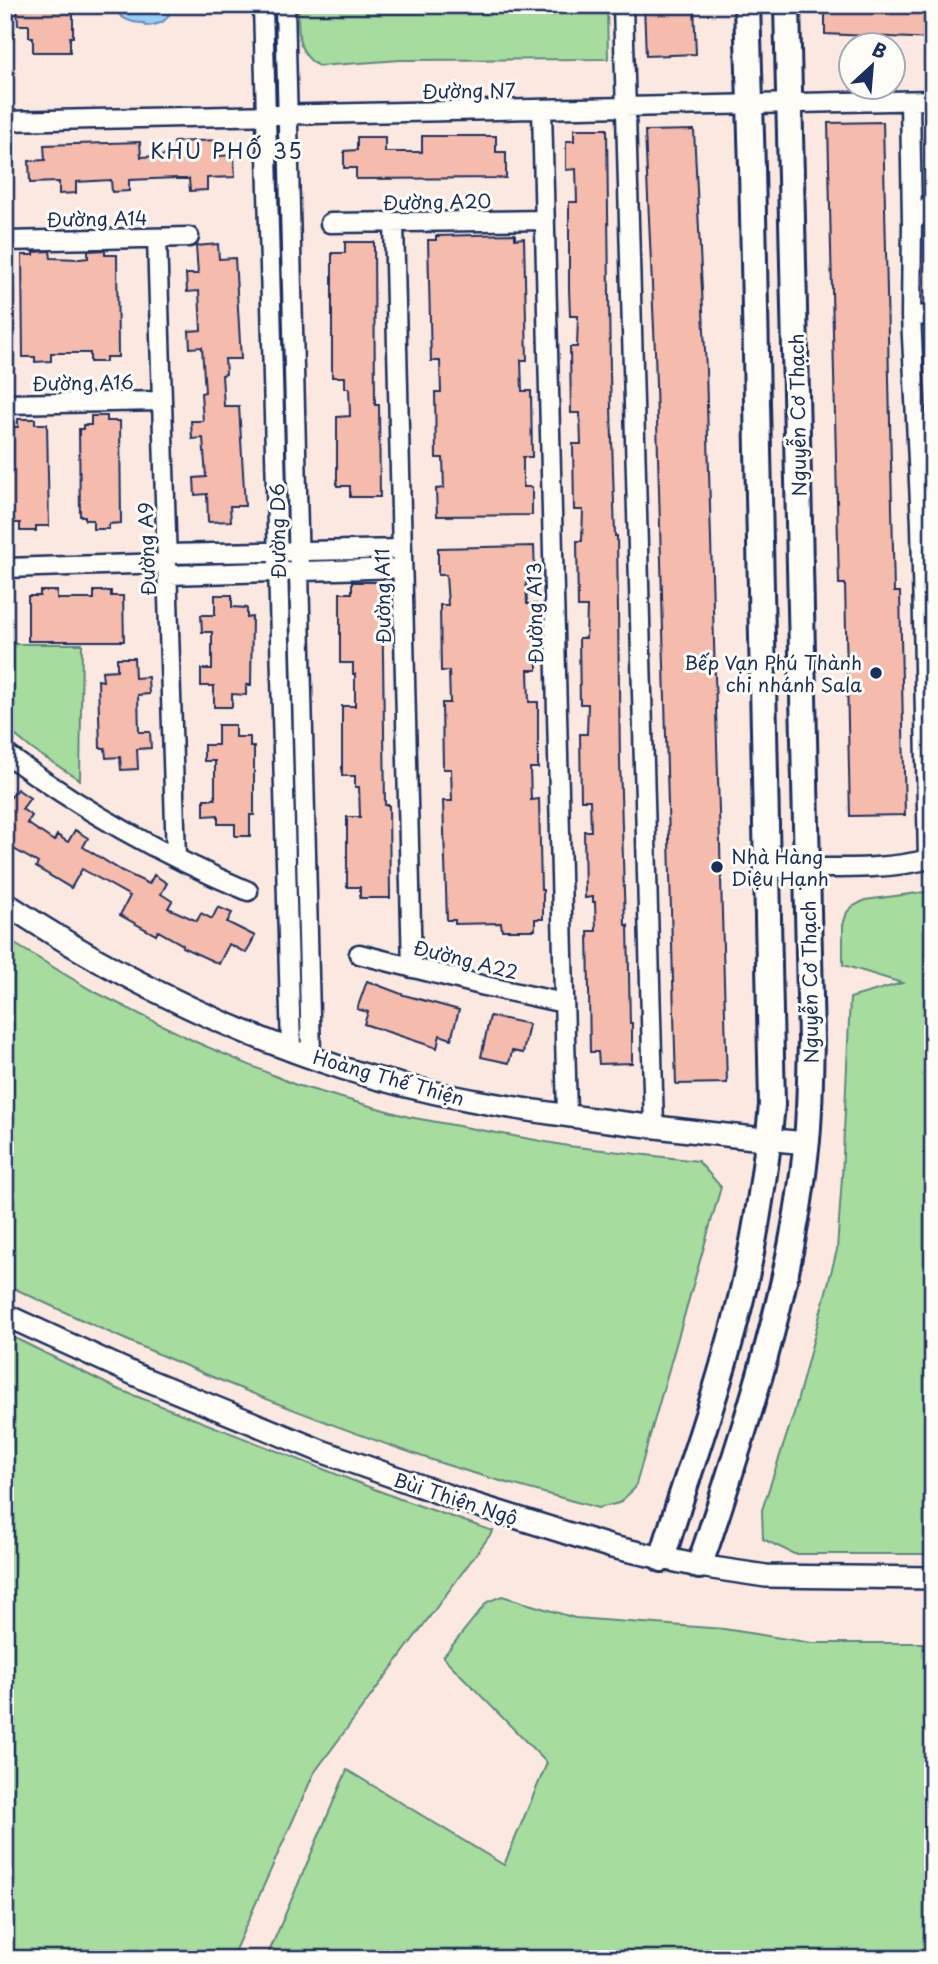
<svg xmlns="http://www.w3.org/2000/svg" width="938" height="1964" viewBox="0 0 938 1964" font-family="'Playpen Sans',sans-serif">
  <rect width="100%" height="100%" fill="#fbe9e1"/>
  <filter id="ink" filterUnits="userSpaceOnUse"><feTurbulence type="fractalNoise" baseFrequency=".0143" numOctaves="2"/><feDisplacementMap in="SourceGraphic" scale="14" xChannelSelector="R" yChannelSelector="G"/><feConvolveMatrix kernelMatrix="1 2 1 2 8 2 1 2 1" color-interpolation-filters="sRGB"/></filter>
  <g filter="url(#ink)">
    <!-- green -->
    <path fill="#a7dc9f" stroke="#61867e" stroke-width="2" d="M298,5H607L608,59L401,60L318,66C294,51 299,30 298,5Z
      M5,644H82L80,780L33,750L5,727Z
      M933,891V1554H794L763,1539L762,1510L794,1413L837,1250L842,1177L850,998L902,983L843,965V925L847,912L852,907L865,900Z
      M5,938L91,990L196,1042L296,1085L409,1117L568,1146L698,1161L721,1187L635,1488L619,1503L598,1508C542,1492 484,1478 429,1459C284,1410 143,1350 5,1284Z
      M5,1333L115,1388L400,1499L493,1531L314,1773L231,1959H5Z
      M502,1596L575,1618L724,1629L812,1643H933V1959H266L347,1770L504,1865L547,1763L443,1657L487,1602Z"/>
    <!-- water -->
    <path fill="#98cdf6" stroke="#668eb9" stroke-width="2" d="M113,5H172C170,21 160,25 146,26L144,23C130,23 119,19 113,5Z"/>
    <!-- building -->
    <path fill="#f5bcad" stroke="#1b2f5e" stroke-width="2" d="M17,5H73V37H70V52H33V37H29V25H18Z
      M644,5H694L696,54L646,56Z
      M825,5H933V39L825,34Z
      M883,122L894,592H900L905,815L850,816L845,584H839L828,123Z
      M574,129H607L610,374L615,536H617L620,761L625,925H628L630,1023H632V1063L599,1064L598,1052H590L588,931H596L595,902H593V897L585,898L584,831H591L590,800H581L580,734H587L588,704H580L579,638H586L587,607H578L577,541H582L583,510H574L573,444H581L580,413H571L570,347H577L578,316H570L569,289V202H577L576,169L566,170V141H574Z
      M694,130L706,370L727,1083L676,1084L655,351L645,131Z
      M422,136H496V152H506V178L356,179V168H344V151L357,150V137H385V152H422Z
      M218,140L219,156L234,155L235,177L207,178V190L190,191L189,179H176V178L129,180V191L112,192L111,180L76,182V193L59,194V182L30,183L29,161L45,160L44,145L140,142L141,157L175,155L174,142Z
      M515,234V239L524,238L527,360H521L522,391H531L532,457H523V487H532V515L437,516L436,489L444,488L443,458H436L435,392H441L440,361H431L428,240H436V236Z
      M345,242H374L375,405H379L380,497H350V486H337V417L350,416L349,388H345V377H332V253H345Z
      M218,244L219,259L235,258L241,359H225L226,374L222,375L224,406H239L245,506H230L231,521L208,522L207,494L195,495L194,478L206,477L203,438L192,439L191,421H203L201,393L205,392L202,347L190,348L189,331L201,330L199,291L187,292L186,274H198L196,246Z
      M105,250V255H117L118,357H106V362H90V353H51V361L35,362V357H23L22,255H34V252L50,251L51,258L80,259L88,258V251Z
      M91,416H107V421H120L121,523L109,524V529H93V520H85V516H80L79,429H83V425H91Z
      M18,419H35V424H47L49,526H36V531H20V523H12V519H7L6,432H11V427H18Z
      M534,546L535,574H526L527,604H536L537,670H528L529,702H538V768H530L531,800L539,799L541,890H543V919H535V930H502L501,923L455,924V920H447L443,801H452L451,769H443L442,703H450L449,671H441L440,605H448L446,575H438V548Z
      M352,582H382L385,805H389L390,898H360V887H347V817H360L359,787H355V776H342V706H355V674H353V663H340V593H352Z
      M40,591H57V599H94V591H111V596H123L124,641H28V596H40Z
      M215,595H232V607L247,608V618L252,617L251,685H246V695L232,694V707H214V686H201V669H212V632H202L201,615H215Z
      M117,658H134L135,678L148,677L149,694L138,695L139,732H150L151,748L137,749L138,769L121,770L120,757L106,758L105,748H100L98,680L103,681L102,671L117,670Z
      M218,725H235V737H250V747H254V815H250V836H235V824H218V815L204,816V799H215V761H204V745H218Z
      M17,789L30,798L22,809L32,816L27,823L54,841L57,835L68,842L75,830L88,838L83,847L122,871L149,884L154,875L167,883L161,894L172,901L168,908L197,921L201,913L212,919L218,907L232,913L227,922L255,936L246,953L229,944L219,964L182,947L183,945L158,931L156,935L120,915L130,896L82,869L71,888L36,867L38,863L5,844V794L11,797Z
      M367,981L404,995L459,1010L451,1039L440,1035L437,1048L364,1024L368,1012L357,1009Z
      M490,1016L529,1024L523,1053L512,1051L509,1063L481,1057Z"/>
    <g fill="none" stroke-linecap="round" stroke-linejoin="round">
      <!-- minor casing -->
      <g stroke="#1b2f5e" stroke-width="23">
        <path id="minor" d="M263,5L291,1049
          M285,5L311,1056
          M623,5L654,1127
          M910,101L912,222L911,316L921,524L928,859
          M542,109L567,1116
          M5,121L933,100
          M394,222L412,968
          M912,222L933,203
          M330,223L545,220
          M157,238L176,858
          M5,241L189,237
          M911,316L933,315
          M5,404L162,401
          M167,554L402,549
          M5,568L167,563
          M168,575L402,568
          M5,753C80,809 162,855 248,891
          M768,868C819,867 885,872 933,858
          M359,954L485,986L564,1003"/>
      </g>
      <!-- tertiary casing -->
      <g stroke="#1b2f5e" stroke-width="26">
        <path id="tertiary" d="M5,903C110,973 223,1029 342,1068C426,1095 514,1109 601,1120C670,1129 738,1137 807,1143
          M5,1315L145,1379L321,1451L460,1500L612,1547L699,1566L766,1576L933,1578"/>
      </g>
      <!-- secondary casing -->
      <g stroke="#1b2f5e" stroke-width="30">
        <path id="secondary" d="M662,1559C682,1490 707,1424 726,1355C750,1274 764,1189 772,1105L752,168L747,5
          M699,1566C715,1523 728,1479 742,1435C772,1339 797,1241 807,1140C810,1107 810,1073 811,1040L787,5"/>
      </g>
      <!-- minor -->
      <use href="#minor" stroke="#fdfcf7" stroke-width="18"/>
      <!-- tertiary -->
      <use href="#tertiary" stroke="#fdfcf7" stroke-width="21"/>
      <!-- secondary -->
      <use href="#secondary" stroke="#fdfcf7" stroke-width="24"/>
    </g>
  </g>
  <!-- markers -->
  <g fill="#1b2f5e" stroke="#fdfcf7" stroke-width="2.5">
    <circle cx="876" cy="673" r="7"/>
    <circle cx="717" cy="867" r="7"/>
  </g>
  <g text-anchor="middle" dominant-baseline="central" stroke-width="6" stroke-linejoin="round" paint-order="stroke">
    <!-- street labels -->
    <g font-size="19" fill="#1b2f5e" stroke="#fdfcf7">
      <text transform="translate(469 90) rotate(-1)">Đường N7</text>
      <text transform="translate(437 201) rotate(-1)">Đường A20</text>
      <text transform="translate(97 218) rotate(-1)">Đường A14</text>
      <text transform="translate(83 382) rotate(-1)">Đường A16</text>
      <text transform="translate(797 415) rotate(-91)">Nguyễn Cơ Thạch</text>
      <text transform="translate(277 531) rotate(-91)">Đường D6</text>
      <text transform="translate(146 549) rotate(-92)">Đường A9</text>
      <text transform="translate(382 596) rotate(-91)">Đường A11</text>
      <text transform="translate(534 613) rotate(-91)">Đường A13</text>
      <text transform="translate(466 959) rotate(14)">Đường A22</text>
      <text transform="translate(809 982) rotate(-91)">Nguyễn Cơ Thạch</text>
      <text transform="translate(389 1077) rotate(16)">Hoàng Thế Thiện</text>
      <text transform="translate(456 1498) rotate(18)">Bùi Thiện Ngộ</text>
    </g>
    <!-- poi labels -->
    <g font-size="19" fill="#1b2f5e" stroke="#fdfcf7" text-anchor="end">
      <text x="862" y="662">Bếp Vạn Phú Thành<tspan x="862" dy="22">chi nhánh Sala</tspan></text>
      <text x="731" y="856" text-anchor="start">Nhà Hàng<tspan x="731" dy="22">Diệu Hạnh</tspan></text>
    </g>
    <!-- neighbourhood labels -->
    <g font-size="21" letter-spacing="2" fill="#1b2f5e" stroke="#fdfcf7">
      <text x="227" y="150">KHU PHỐ 35</text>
    </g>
  </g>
  <!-- margin -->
  <rect width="938" height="1964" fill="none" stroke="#fdfcf7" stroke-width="28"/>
  <rect x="14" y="14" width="910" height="1936" fill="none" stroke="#1b2f5e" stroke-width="2.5" filter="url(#ink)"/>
  <!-- north arrow -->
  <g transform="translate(872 66) rotate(26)"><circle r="33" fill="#fdfcf7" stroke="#a3aaba" stroke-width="2"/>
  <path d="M0-5L12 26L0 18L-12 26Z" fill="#1b2f5e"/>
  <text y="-10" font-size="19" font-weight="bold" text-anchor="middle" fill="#1b2f5e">B</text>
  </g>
</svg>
